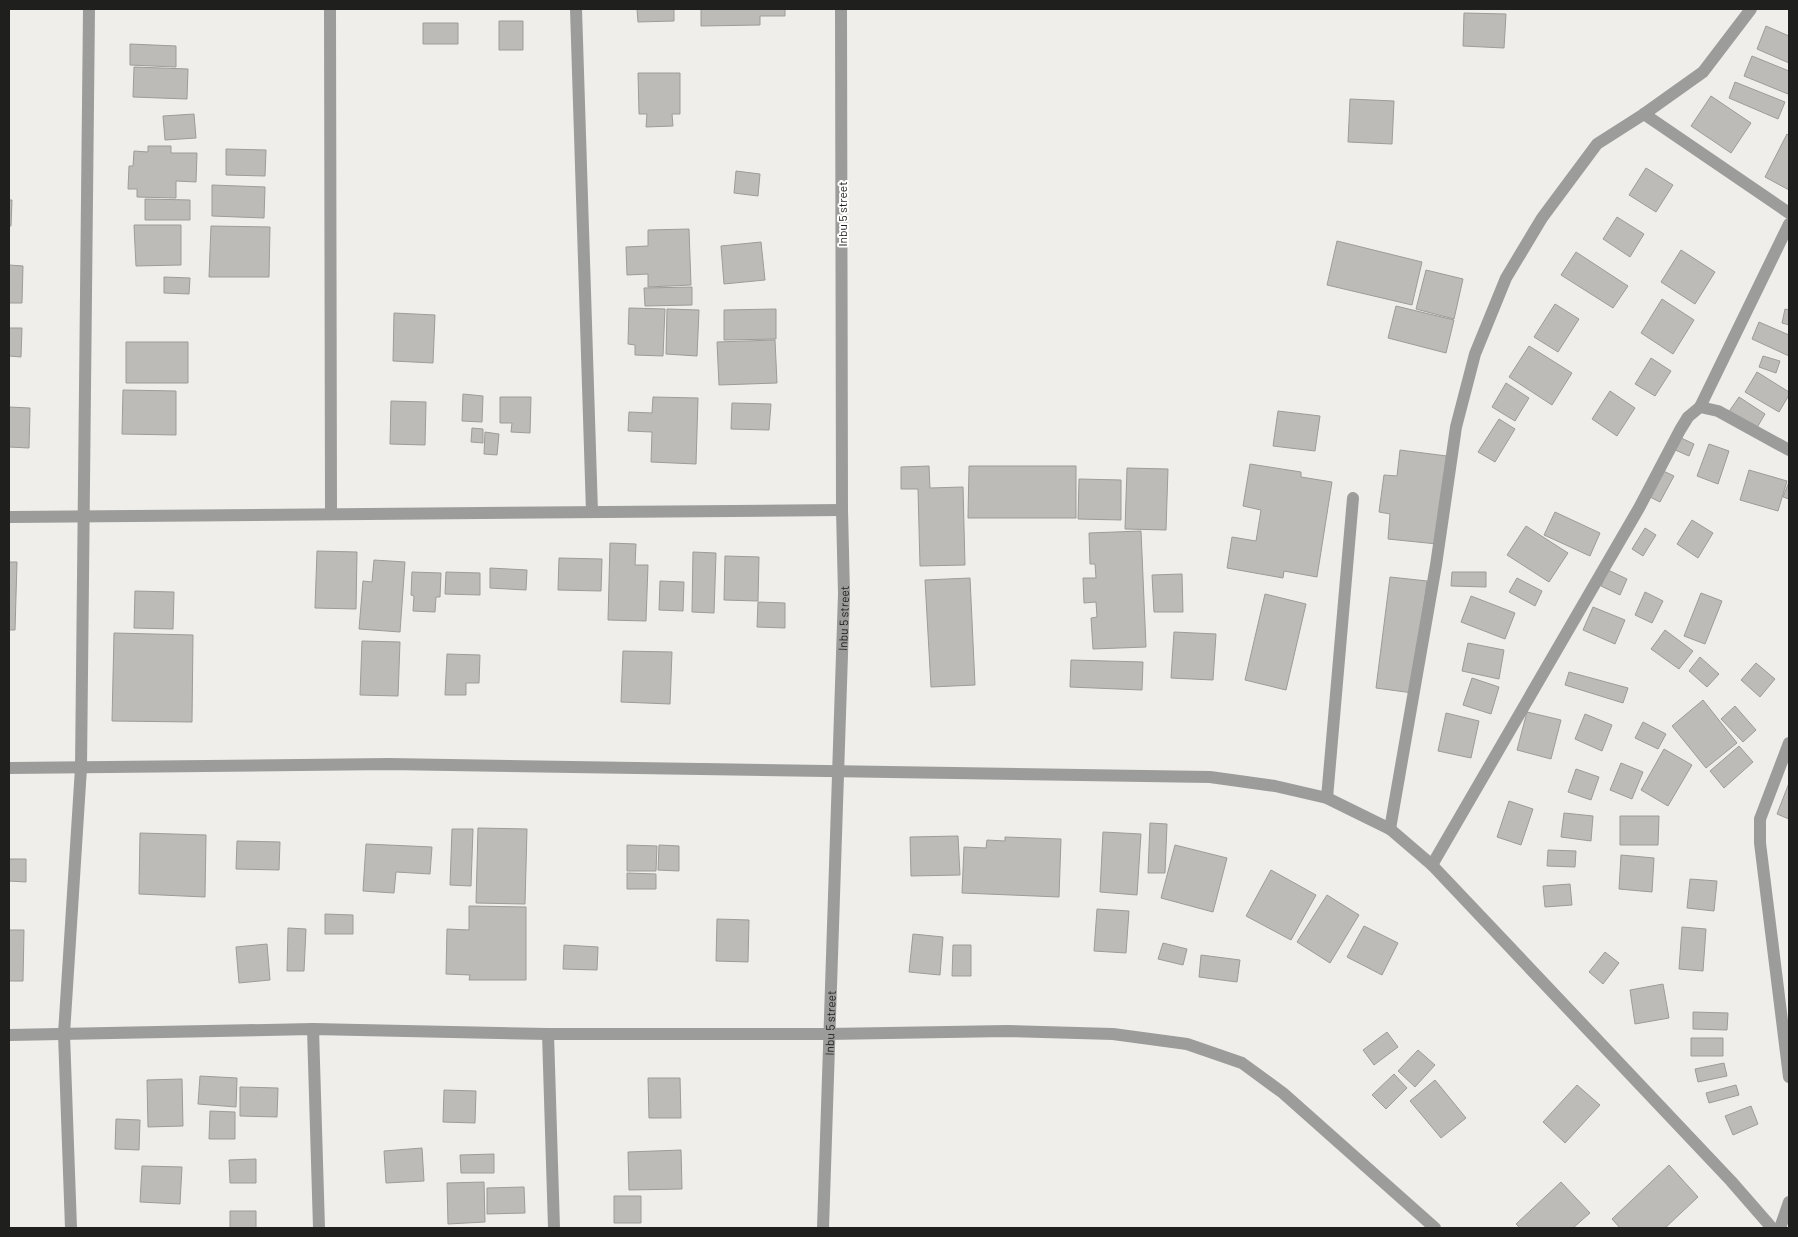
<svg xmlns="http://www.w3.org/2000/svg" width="1798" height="1237" viewBox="0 0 1798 1237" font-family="Barlow,sans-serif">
  <rect width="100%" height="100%" fill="#efeeea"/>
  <!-- building -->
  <path fill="#bcbbb7" stroke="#9d9c99" d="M637,9H674V21L638,22Z
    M701,9H785V16H760V25L701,26Z
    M1464,13L1506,14L1504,48L1463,46Z
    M499,21H523V50H499Z
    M423,23H458V44H423Z
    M1766,26L1789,36V63L1757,49Z
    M130,44L176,46V67L130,65Z
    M1752,56L1789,71V90L1788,94L1744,76Z
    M134,67L188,69L187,99L133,97Z
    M638,73H680V114H672L673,126L646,127L647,114H639Z
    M1735,82L1785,102L1778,119L1729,98Z
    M1711,96L1751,123L1731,153L1691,126Z
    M1350,99L1394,101L1392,144L1348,142Z
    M194,114L196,138L165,140L163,116Z
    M1787,134L1789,136V190L1765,177Z
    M148,146H171V153H197L196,182L176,181V198L137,197V189H128L129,166H133L134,151L148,152Z
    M226,149L266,150L265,176L226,175Z
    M1646,168L1673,185L1656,212L1629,195Z
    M736,171L760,174L758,196L734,193Z
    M212,185L265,187L264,218L212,216Z
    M145,199L190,200V220H145Z
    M9,200H12L11,226H9Z
    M1617,217L1644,234L1630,257L1603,239Z
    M134,225H181V265L136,266Z
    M211,226L270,227L269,277H209Z
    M689,229L691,285L648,287V274L627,275L626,247L648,246V230Z
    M1337,241L1422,262L1412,305L1327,285Z
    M761,242L765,280L724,284L721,246Z
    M1681,250L1715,272L1695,304L1661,282Z
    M1576,252L1628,286L1613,308L1561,275Z
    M9,265L23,266L22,303H9Z
    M1426,270L1463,279L1454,319L1416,309Z
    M164,277L190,278L189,294L164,293Z
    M692,287V305L645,306L644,288Z
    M1662,299L1694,320L1673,354L1641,333Z
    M1555,304L1579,319L1558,352L1534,337Z
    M1396,306L1454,320L1446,353L1388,338Z
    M629,308L665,309L663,356L635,355V345L628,344Z
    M667,309L699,310L697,356L666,354Z
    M776,309V339L724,340V310Z
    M1785,309L1789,310V325L1782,323Z
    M394,313L435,315L433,363L393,361Z
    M1759,322L1789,335V356L1752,339Z
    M9,328H22L21,357L9,356Z
    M775,340L777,383L719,385L717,342Z
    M126,342H188V383H126Z
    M1529,346L1572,373L1552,405L1509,377Z
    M1763,356L1780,361L1776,373L1759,367Z
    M1651,358L1671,371L1655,396L1635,384Z
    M1757,372L1789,392V395L1779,412L1745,392Z
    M1506,383L1529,398L1515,421L1492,407Z
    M123,390L176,391V435L122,434Z
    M1610,391L1635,408L1617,436L1592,419Z
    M463,394L483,396L482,422L462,421Z
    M500,397H531L530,433L511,432L512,423H500Z
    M653,397L698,398L696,464L651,462L652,432L628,431L629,412L652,413Z
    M1739,397L1765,414L1755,431L1728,413Z
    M391,401L426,402L425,445L390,444Z
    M732,403L771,404L769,430L731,429Z
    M9,407L30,408L29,448L9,447Z
    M1278,411L1320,416L1315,451L1273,446Z
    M1499,419L1515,429L1495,462L1478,452Z
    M472,428L483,429V443L471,442Z
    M485,432L499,434L497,455L484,454Z
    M1679,437L1694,444L1689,456L1673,449Z
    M1709,444L1729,451L1718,484L1697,476Z
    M1400,450L1447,456L1437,544L1388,539L1390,514L1379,512L1384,475L1397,476Z
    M1250,464L1301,472V477L1332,482L1317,577L1284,571L1283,578L1227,568L1232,537L1256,541L1261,510L1243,506Z
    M929,466L930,488L963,487L965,565L920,566L918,489H901V467Z
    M969,466H1076V518H968Z
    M1127,468L1168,469L1166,530L1125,529Z
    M1659,469L1674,476L1660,502L1646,495Z
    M1749,470L1787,481L1778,511L1740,500Z
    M1079,479L1121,480V520L1078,519Z
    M1789,482V499L1783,497Z
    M1555,512L1600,533L1590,556L1544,535Z
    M1692,520L1713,533L1698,558L1677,544Z
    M1526,526L1568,553L1549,582L1507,555Z
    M1645,528L1656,535L1643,556L1632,549Z
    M1141,531L1146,647L1093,649L1091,618L1097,617L1096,602L1084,603L1083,578H1096L1095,564H1090L1089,533Z
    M610,543L636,544L635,565H648L646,621L608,620Z
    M317,551L357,552L356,609L315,608Z
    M693,552L716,553L714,613L692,612Z
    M725,556L759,557L758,601L724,600Z
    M559,558L602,559L601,591L558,590Z
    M374,560L405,562L400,632L359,629L363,581L372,582Z
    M9,562H17L15,630H9Z
    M490,568L527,570L526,590L490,588Z
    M1608,570L1627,579L1620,595L1601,586Z
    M412,572L441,573L440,597H436L435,612L413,611L414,596L411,595Z
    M446,572L480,573V595L445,594Z
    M1452,572H1486V587L1451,586Z
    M1182,574L1183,612H1154L1152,575Z
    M1390,577L1427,581L1413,693L1376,688Z
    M970,578L975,685L931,687L925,580Z
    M1517,578L1542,591L1535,606L1509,592Z
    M660,581L684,582L683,611L659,610Z
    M135,591L174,592L173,629L134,628Z
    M1645,592L1663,601L1652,623L1635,615Z
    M1701,593L1722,601L1705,644L1684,636Z
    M1265,594L1306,604L1286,690L1245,680Z
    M1471,596L1515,613L1505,639L1461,622Z
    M758,602L785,603V628L757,627Z
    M1593,607L1625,620L1615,644L1583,630Z
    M1665,630L1693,651L1679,669L1651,649Z
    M1174,632L1216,634L1213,680L1171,678Z
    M114,633L193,635L192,722L112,721Z
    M362,641L400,642L398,696L360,695Z
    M1468,643L1504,650L1499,679L1462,671Z
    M623,651L672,652L670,704L621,702Z
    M447,654L480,655L479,683H466V695H445Z
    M1700,657L1719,674L1707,687L1689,671Z
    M1071,660L1143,662L1142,690L1070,687Z
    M1756,663L1775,679L1760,697L1741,680Z
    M1569,672L1628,688L1623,703L1565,685Z
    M1472,678L1499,687L1491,714L1463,705Z
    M1703,700L1737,743L1706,768L1672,726Z
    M1735,706L1756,730L1743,742L1721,719Z
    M1527,712L1561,720L1551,759L1517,750Z
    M1446,713L1479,721L1471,758L1438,751Z
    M1585,714L1612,725L1602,751L1575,739Z
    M1643,722L1666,734L1658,749L1635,738Z
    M1739,746L1753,762L1724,788L1710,771Z
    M1664,749L1692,765L1668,806L1641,790Z
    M1621,763L1643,772L1632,799L1610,790Z
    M1576,769L1599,777L1591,800L1568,792Z
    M1789,783V819L1777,814Z
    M1509,801L1533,809L1521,845L1497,837Z
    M1564,813L1593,816L1591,841L1561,837Z
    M1620,816H1659L1658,845H1620Z
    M1150,823L1167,824L1165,873H1148Z
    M478,828L527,829L525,904L476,903Z
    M452,829H473L471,886L450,885Z
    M1103,832L1141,834L1137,895L1100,892Z
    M140,833L206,835L205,897L139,894Z
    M958,836L960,875L911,876L910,837Z
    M1005,837L1061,839L1059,897L962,893L964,847L986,848L987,840L1005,841Z
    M237,841L280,842L279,870L236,869Z
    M366,844L432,847L430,874L396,872L394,893L363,891Z
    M627,845L657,846L656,871H627Z
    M659,845L679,846V871L658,870Z
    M1175,845L1227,858L1213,912L1161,898Z
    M1548,850L1576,851L1575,867L1547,866Z
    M1621,855L1654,858L1652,892L1619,889Z
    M9,859H26V882L9,881Z
    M1271,870L1316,895L1291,940L1246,916Z
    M627,873L656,874V889H627Z
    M1690,879L1717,881L1714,911L1687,908Z
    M1570,884L1572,905L1545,907L1543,886Z
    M1327,895L1359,915L1330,963L1297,942Z
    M469,906L526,907V980H469L470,975L446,974L447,929L469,930Z
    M1097,909L1129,911L1126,953L1094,951Z
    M325,914L353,915V934H325Z
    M717,919L749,920L748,962L716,961Z
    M1364,926L1398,943L1382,975L1347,957Z
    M1682,927L1706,929L1703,971L1679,969Z
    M288,928L306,929L304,971H287Z
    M9,930H24L23,981H9Z
    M913,934L943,937L940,975L909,972Z
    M1163,943L1187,949L1183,965L1158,959Z
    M267,944L270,980L239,983L236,947Z
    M564,945L598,947L597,970L563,969Z
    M953,945H971V976H952Z
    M1605,952L1619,963L1603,984L1589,972Z
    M1201,955L1240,960L1237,982L1199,977Z
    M1663,984L1669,1018L1635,1024L1630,990Z
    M1693,1012L1728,1013L1727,1030L1693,1029Z
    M1387,1032L1398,1047L1374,1065L1363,1050Z
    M1691,1038H1723V1056H1691Z
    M1418,1050L1435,1065L1415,1087L1398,1071Z
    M1724,1063L1727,1076L1698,1082L1695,1069Z
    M1394,1074L1407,1088L1386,1109L1372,1095Z
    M200,1076L237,1078L236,1107L198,1104Z
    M648,1078H680L681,1118H649Z
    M182,1079L183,1126L148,1127L147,1080Z
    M1435,1080L1466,1118L1441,1138L1410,1101Z
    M1577,1085L1600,1105L1565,1143L1543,1122Z
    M1736,1085L1739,1095L1709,1103L1706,1093Z
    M240,1087L278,1088L277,1117L240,1116Z
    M444,1090L476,1091L475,1123L443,1122Z
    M1751,1106L1758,1124L1733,1135L1725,1116Z
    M210,1111L235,1112V1139H209Z
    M116,1119L140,1120L139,1150L115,1149Z
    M422,1148L424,1181L386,1183L384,1151Z
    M681,1150L682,1189L629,1190L628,1152Z
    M494,1154V1173H461L460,1155Z
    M256,1159V1183H230L229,1160Z
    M1669,1165L1698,1197L1665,1228H1620L1612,1219Z
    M142,1166L182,1167L180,1204L140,1202Z
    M484,1182L485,1222L448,1224L447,1183Z
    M1561,1182L1590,1213L1573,1228H1520L1516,1224Z
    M524,1187L525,1213L487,1214V1188Z
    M614,1196H641V1223H614Z
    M230,1211H256V1228H230Z"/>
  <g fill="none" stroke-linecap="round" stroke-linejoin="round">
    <!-- lane -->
    <path stroke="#9c9c9b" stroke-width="12" d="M1327,798L1353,498"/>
    <!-- street -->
    <g stroke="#9c9c9b" stroke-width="12">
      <path d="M330,9L331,514"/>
      <path d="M576,9L592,512"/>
      <path d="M1644,114L1789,213"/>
      <path d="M1700,407L1789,224"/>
      <path d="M9,517L842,510"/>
      <path d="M1789,743L1760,819V843L1789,1077"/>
      <path d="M9,768L389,764L1210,777L1275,786L1327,798L1390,829L1432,865L1731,1181L1772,1228"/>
      <path d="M1390,829L1436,565L1456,427L1475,354L1506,278L1542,218L1597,144L1644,114L1703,72L1751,9"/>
      <path d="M1432,865L1639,508L1680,430L1688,417L1700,407L1718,411L1789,450"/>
      <path d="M313,1029L319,1228"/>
      <path d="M548,1034L554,1228"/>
      <path d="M9,1035L313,1029L548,1034H828L1007,1031L1113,1034L1187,1044L1242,1063L1283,1093L1435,1228"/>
      <path d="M71,1228L64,1034L81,768L89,9"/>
      <path id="s1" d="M823,1228L844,594L842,510L841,9"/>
      <path d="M1780,1228L1789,1202"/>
    </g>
  </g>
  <g text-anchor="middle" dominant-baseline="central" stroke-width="4" stroke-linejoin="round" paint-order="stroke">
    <!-- street labels -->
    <g font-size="12" fill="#1f1f1d" stroke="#fff">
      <text transform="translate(842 214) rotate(-90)">Inbu 5 street</text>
      <text stroke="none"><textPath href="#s1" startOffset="610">Inbu 5 street</textPath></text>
      <text stroke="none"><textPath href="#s1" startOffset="205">Inbu 5 street</textPath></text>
    </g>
  </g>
  <!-- border -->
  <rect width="1798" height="1237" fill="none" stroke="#1f1f1d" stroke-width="20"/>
</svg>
